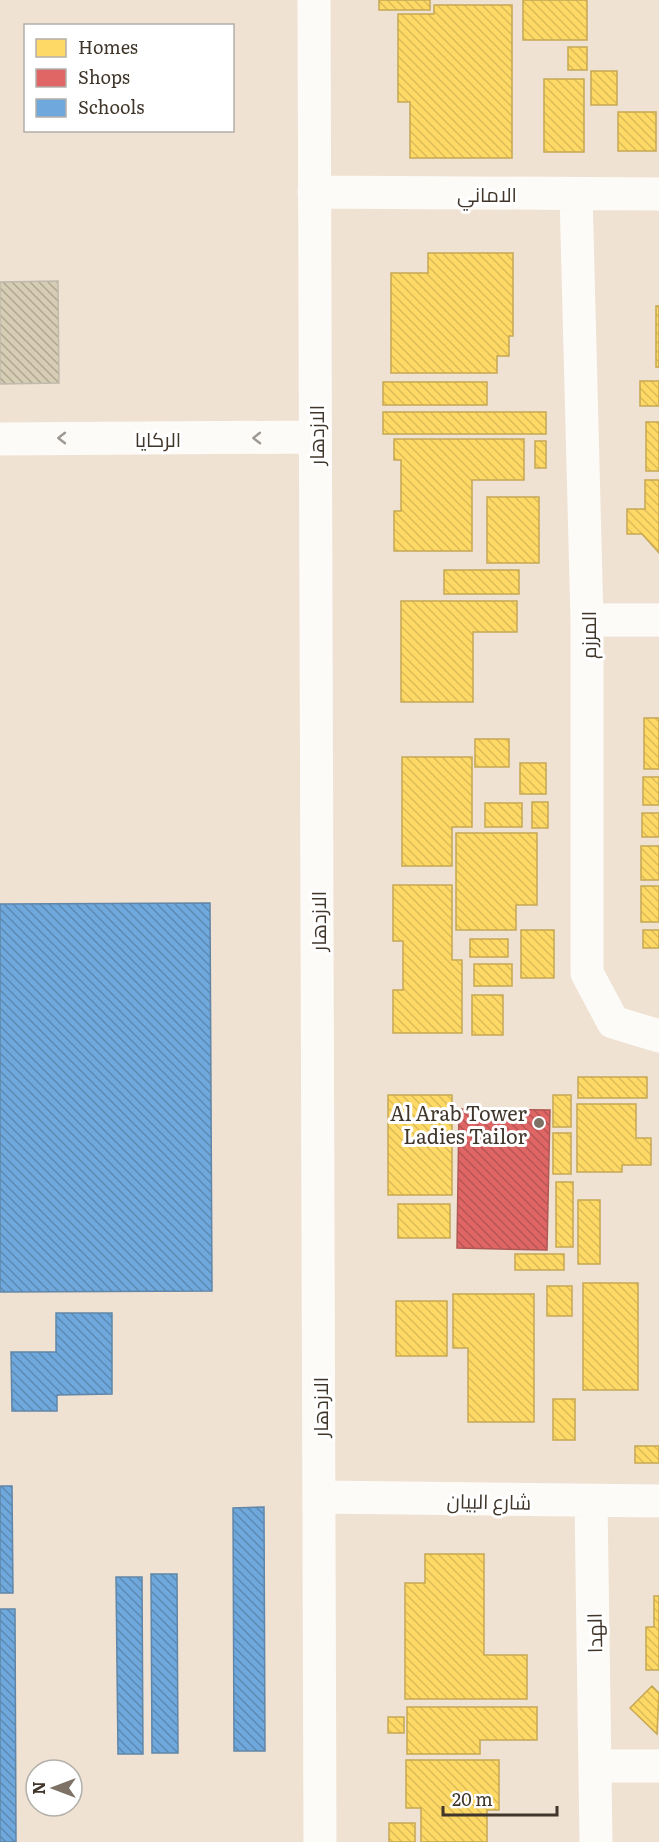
<svg xmlns="http://www.w3.org/2000/svg" width="659" height="1842" viewBox="0 0 659 1842" font-family="Literata,Cairo,serif">
  <defs>
    <pattern id="homes-back-hatch" width="6" height="6" patternUnits="userSpaceOnUse" patternTransform="scale(1.5)"><rect width="6" height="6" fill="#ffd966"/><path d="M-1 5l2 2M0 0l6 6M5-1l2 2" fill="none" stroke="#dcbb59"/></pattern>
    <pattern id="shops-back-hatch" width="6" height="6" patternUnits="userSpaceOnUse" patternTransform="scale(1.5)"><rect width="6" height="6" fill="#e06666"/><path d="M-1 5l2 2M0 0l6 6M5-1l2 2" fill="none" stroke="#b75554"/></pattern>
    <pattern id="schools-back-hatch" width="6" height="6" patternUnits="userSpaceOnUse" patternTransform="scale(1.5)"><rect width="6" height="6" fill="#6fa8dc"/><path d="M-1 5l2 2M0 0l6 6M5-1l2 2" fill="none" stroke="#5d8ab3"/></pattern>
    <pattern id="building-back-hatch" width="6" height="6" patternUnits="userSpaceOnUse" patternTransform="scale(1.5)"><rect width="6" height="6" fill="#d6cdb4"/><path d="M-1 5l2 2M0 0l6 6M5-1l2 2" fill="none" stroke="#afa793"/></pattern>
  </defs>
  <rect width="100%" height="100%" fill="#efe2d2"/>
  <!-- homes -->
  <path fill="url(#homes-back-hatch)" stroke="#c6a854" stroke-width="1.5" d="M379,0H430V10H379Z
    M523,0H587V40H523Z
    M434,5H512V158H410V102H398V14H434Z
    M568,47H587V70H568Z
    M591,71H617V105H591Z
    M544,79H584V152H544Z
    M618,112H656V151H618Z
    M428,253H513V336H509V356H497V373H391V273H428Z
    M656,306H659V367H656Z
    M640,381H659V406H640Z
    M383,382H487V405H383Z
    M383,412H546V434H383Z
    M646,422H659V471H646Z
    M394,439H524V480H472V551H394V511H401V460H394Z
    M535,441H546V468H535Z
    M645,480H659V553L642,534H627V509H645Z
    M487,497H539V563H487Z
    M444,570H519V594H444Z
    M401,601H517V632H473V702H401Z
    M644,718H659V769H644Z
    M475,739H509V767H475Z
    M402,757H472V827H452V866H402Z
    M520,763H546V794H520Z
    M643,777H659V805H643Z
    M532,802H548V828H532Z
    M485,803H522V827H485Z
    M642,813H659V837H642Z
    M456,833H537V905H516V930H456Z
    M641,846H659V880H641Z
    M393,885H452V960H462V1033H393V990H403V941H393Z
    M641,886H659V922H641Z
    M521,930H554V978H521Z
    M643,930H659V948H643Z
    M470,939H508V957H470Z
    M474,964H512V986H474Z
    M472,995H503V1035H472Z
    M578,1077H647V1098H578Z
    M388,1095H452V1195H388Z
    M553,1095H571V1127H553Z
    M577,1104H636V1138H651V1165H622V1172H577Z
    M553,1133H571V1174H553Z
    M556,1182H573V1247H556Z
    M578,1200H600V1264H578Z
    M398,1204H450V1238H398Z
    M515,1254H564V1270H515Z
    M583,1283H638V1390H583Z
    M547,1286H572V1316H547Z
    M453,1294H534V1422H468V1348H453Z
    M396,1301H447V1356H396Z
    M553,1399H575V1440H553Z
    M635,1446H659V1463H635Z
    M425,1554H484V1655H527V1699H405V1583H425Z
    M654,1596H659V1670H646V1627H654Z
    M652,1686L659,1693L657,1734L630,1708Z
    M407,1707H537V1740H480V1754H407Z
    M388,1717H404V1733H388Z
    M406,1760H499V1810H487V1842H421V1808H406Z
    M389,1823H415V1842H389Z"/>
  <!-- shops -->
  <path fill="url(#shops-back-hatch)" stroke="#b05854" stroke-width="1.5" d="M459,1109L550,1110L547,1250L457,1248Z"/>
  <!-- schools -->
  <path fill="url(#schools-back-hatch)" stroke="#6186a7" stroke-width="1.5" d="M210,903L212,1291L0,1292V904Z
    M56,1313H112V1394L57,1395V1411H12L11,1352H56Z
    M0,1486H12L13,1593H0Z
    M264,1507L265,1751H234L233,1508Z
    M151,1574H177L178,1753H152Z
    M116,1577H142L143,1754H118Z
    M0,1609H15L16,1842H0Z"/>
  <!-- building -->
  <path fill="url(#building-back-hatch)" stroke="#c0baac" stroke-width="1.5" d="M58,281L59,383L0,384V282Z"/>
  <g fill="none" stroke-linecap="round" stroke-linejoin="round">
    <!-- minor -->
    <path stroke="#fdfbf8" stroke-width="33" d="M314,0L320,1842
      M314,192L659,194
      M576,194L587,620V973L613,1022L659,1036
      M0,439L315,437
      M587,620H659
      M319,1497L659,1501
      M591,1501L596,1842
      M596,1766H659"/>
  </g>
  <!-- one-way arrows -->
  <defs><path id="oneway-chevron" d="M-2-3.5L2.5 0L-2 3.5" fill="none" stroke-width="1.6" stroke-linecap="round" stroke-linejoin="round" transform="scale(1.5)"/></defs>
  <g stroke="#9e9892">
    <use href="#oneway-chevron" transform="translate(62 438) rotate(180)"/>
    <use href="#oneway-chevron" transform="translate(257 438) rotate(179)"/>
  </g>
  <!-- markers -->
  <circle fill="#7d7265" stroke="#fff" stroke-width="2" cx="539" cy="1123" r="6"/>
  <g text-anchor="middle" dominant-baseline="central" stroke-width="6" stroke-linejoin="round" paint-order="stroke">
    <!-- street labels -->
    <g font-size="20" fill="#40362b" stroke="#fff">
      <text x="487" y="193">الاماني</text>
      <text transform="translate(315 435) rotate(-90)">الازدهار</text>
      <text x="158" y="438">الركايا</text>
      <text transform="translate(587 635) rotate(-90)">المرزم</text>
      <text transform="translate(317 921) rotate(-90)">الازدهار</text>
      <text transform="translate(319 1407) rotate(-90)">الازدهار</text>
      <text transform="translate(489 1500) rotate(1)">شارع البيان</text>
      <text transform="translate(593 1633) rotate(-91)">الهدا</text>
    </g>
    <!-- poi labels -->
    <g font-size="20" fill="#40362b" stroke="#fff" text-anchor="end">
      <text x="527" y="1112">Al Arab Tower<tspan x="527" dy="23">Ladies Tailor</tspan></text>
    </g>
  </g>
  <!-- legend -->
  <rect x="24" y="24" width="210" height="108" fill="#ffffff" stroke="#b3afaa" stroke-width="1.5"/>
  <rect x="36" y="39" width="30" height="18" fill="#ffd966" stroke="#b3afaa" stroke-width="1.5"/>
  <text x="78" y="54" font-size="18" fill="#40362b">Homes</text>
  <rect x="36" y="69" width="30" height="18" fill="#e06666" stroke="#b3afaa" stroke-width="1.5"/>
  <text x="78" y="84" font-size="18" fill="#40362b">Shops</text>
  <rect x="36" y="99" width="30" height="18" fill="#6fa8dc" stroke="#b3afaa" stroke-width="1.5"/>
  <text x="78" y="114" font-size="18" fill="#40362b">Schools</text>
  <!-- north arrow -->
  <g transform="translate(54 1788) rotate(270)"><circle r="28" fill="#ffffff" stroke="#b3afaa" stroke-width="1.5"/>
  <path d="M0-4.5L10 22L0 15L-10 22Z" fill="#7d7265"/>
  <text y="-9" font-size="16" font-weight="bold" text-anchor="middle" fill="#40362b">N</text>
  </g>
  <!-- scale -->
  <path d="M443 1806v9h114v-9" fill="none" stroke="#40362b" stroke-width="3"/>
  <text x="452" y="1806" font-size="18" fill="#40362b" stroke="#ffffff" stroke-width="4.5" paint-order="stroke">20 m</text>
</svg>
